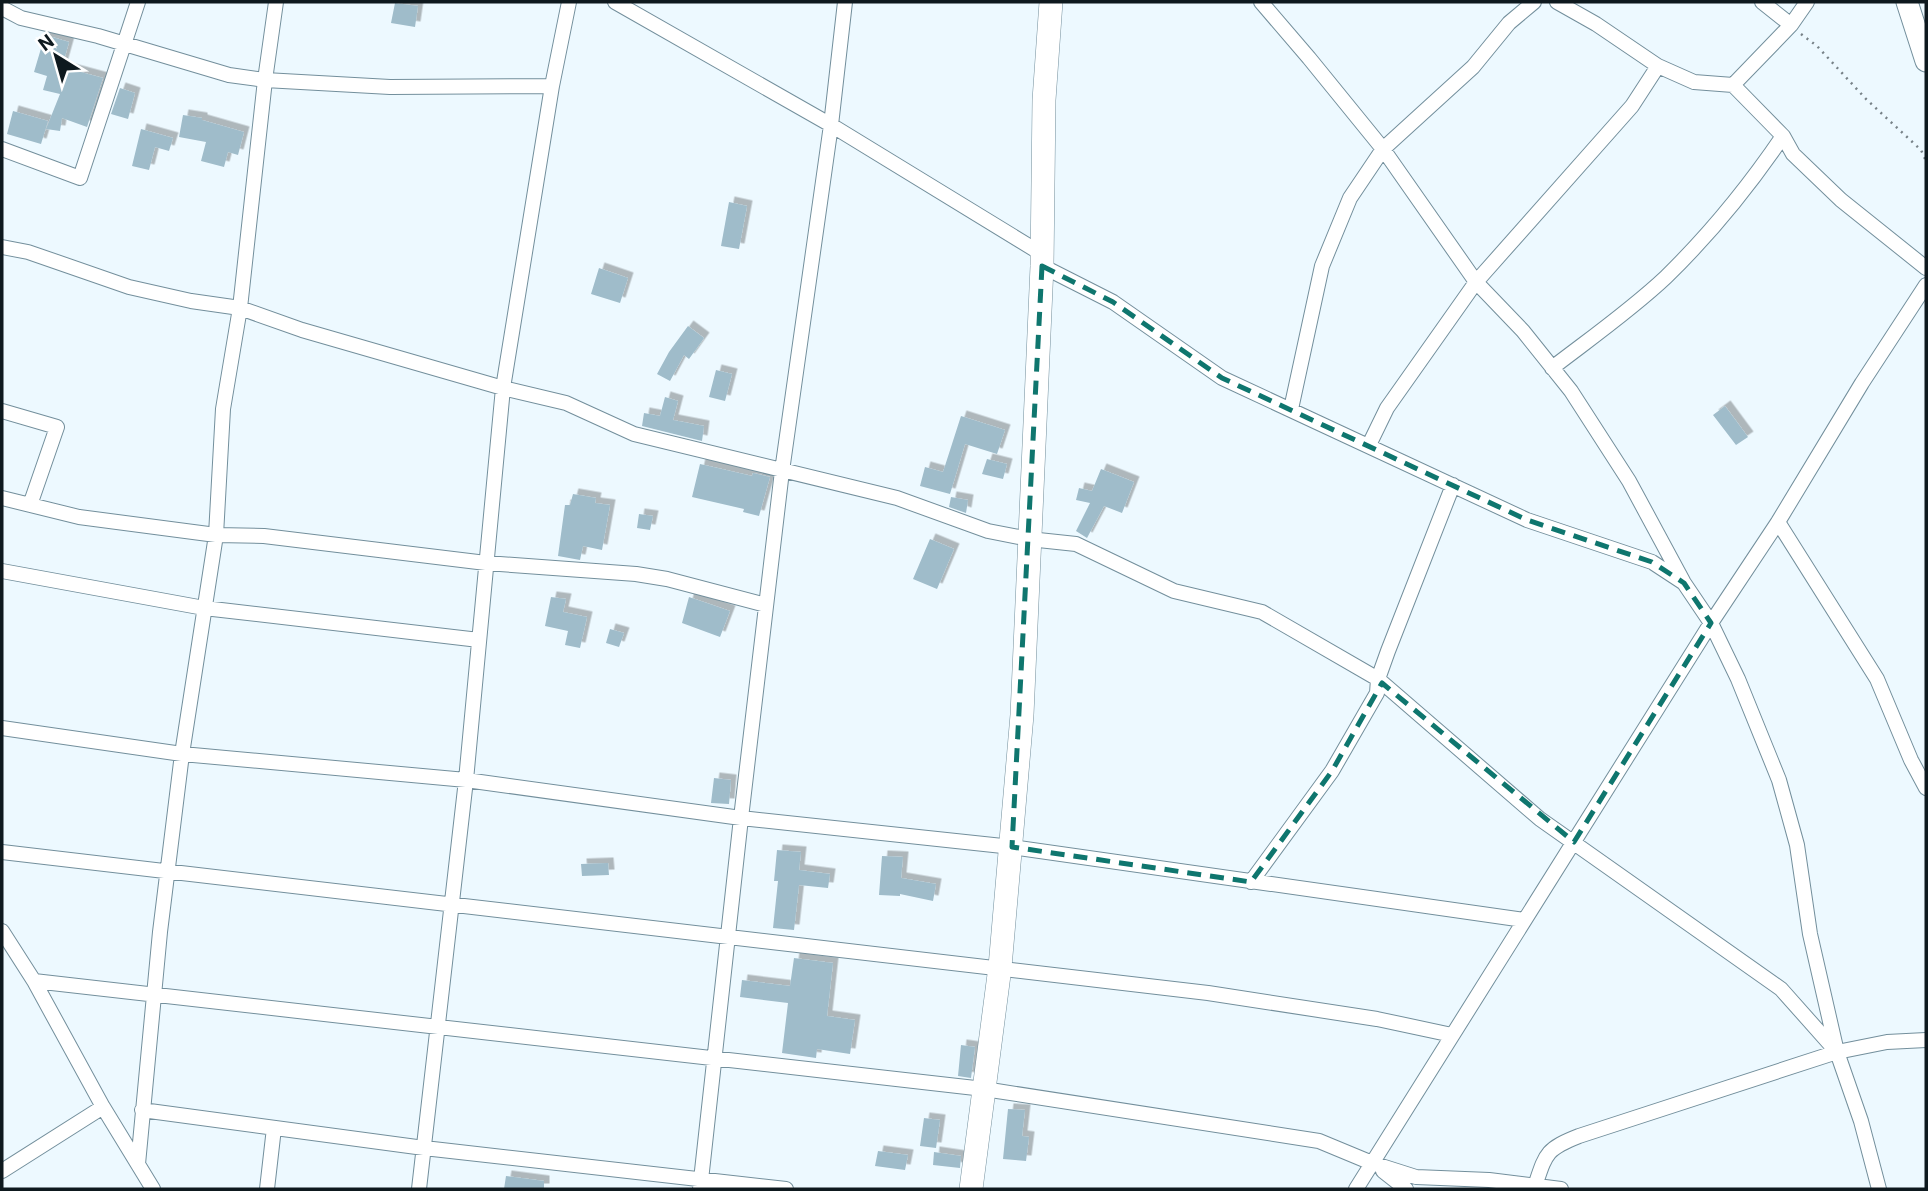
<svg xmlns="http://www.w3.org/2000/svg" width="1928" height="1191" viewBox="0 0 1928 1191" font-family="Roboto,sans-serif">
  <defs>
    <filter id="shadow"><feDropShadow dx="5.5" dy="-5.5" stdDeviation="0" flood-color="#0004"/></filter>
  </defs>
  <rect width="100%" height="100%" fill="#edf9ff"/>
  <!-- building -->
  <path fill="#9fbcca" filter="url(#shadow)" d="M395,3L418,6L415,27L391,23Z
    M45,35L69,42L62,67L103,78L87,127L62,118L60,131L46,129L60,94L43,90L47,76L34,72Z
    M120,88L135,93L128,119L111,114Z
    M13,111L48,121L41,144L7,134Z
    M183,115L202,118V120L244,132L238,155L228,152L224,167L201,161L206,142L179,137Z
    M141,129L173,138L169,151L155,147L149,170L132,166Z
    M729,202L747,206L739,249L721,246Z
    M599,268L628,278L620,303L591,294Z
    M688,326L704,338L689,359L684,355L670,381L657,374L669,352Z
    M716,370L732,374L725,401L709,397Z
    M665,397L678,401L673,420L704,426L702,441L642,426L644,413L660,416Z
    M1725,406L1748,437L1736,445L1713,415Z
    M961,416L1005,430L997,454L965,444L950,494L920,486L925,467L943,472Z
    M987,459L1007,464L1003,479L982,474Z
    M700,464L752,476L753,473L770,477L759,516L743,512L744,509L692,497Z
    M1101,469L1134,482L1122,513L1104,506L1087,538L1076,531L1090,503L1076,500L1079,488L1092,491Z
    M573,494L596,498L595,503L610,505L602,550L583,546L580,560L558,556L565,505H570Z
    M951,497L968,500L966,513L949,507Z
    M639,514L653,516L650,530L637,528Z
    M930,539L954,549L937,589L913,579Z
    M551,597L566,599L563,612L587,617L580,648L565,645L568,631L545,626Z
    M689,597L730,611L720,637L682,623Z
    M610,629L624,633L619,647L606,643Z
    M714,778L731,780L729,804L711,803Z
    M777,850L801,852L799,870L830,874L828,888L799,885L794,930L773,928L778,881H774Z
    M882,856L903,857L901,878L936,884L933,901L900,894V896L879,895Z
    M608,863L609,875L582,876L581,864Z
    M794,958L833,963L827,1016L855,1020L850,1054L817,1049L816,1058L782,1053L788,1003L740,997L742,980L790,986Z
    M961,1045L975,1047L971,1078L958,1076Z
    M1008,1109L1025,1110L1022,1136L1029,1137L1026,1161L1003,1159Z
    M924,1118L940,1120L936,1148L920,1146Z
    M878,1151L908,1155L905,1170L875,1166Z
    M934,1152L961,1156L960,1168L933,1165Z
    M506,1176L544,1181V1189H504Z"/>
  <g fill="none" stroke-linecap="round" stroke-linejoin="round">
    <!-- street casing -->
    <g stroke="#738f9c" stroke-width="16">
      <path id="street" d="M615,2L831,125L1042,254
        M1261,2L1309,58L1383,149L1476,282L1523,331L1571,391L1629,481L1683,581
        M1557,2L1596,24L1658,66L1694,82L1733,85L1783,136L1793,154L1841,200L1926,268
        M1762,2L1791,25
        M2,8L21,18L98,36L229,75L265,80L390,87L552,86
        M1733,85L1791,25L1807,2
        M2,149L80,178L138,2
        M2,247L28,252L129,287L191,301L240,308L302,330L503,388L566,403L634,434L897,498L988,531L1029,539L1076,544L1174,591L1262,612L1378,679L1540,819L1781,989L1837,1052
        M1042,266L1113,302L1222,378L1527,520L1652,562L1684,583L1711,623L1738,679L1779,780L1797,845L1810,934L1837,1052L1861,1121L1879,1189
        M1552,368C1591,338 1631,310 1666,277C1710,234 1749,186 1783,136
        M1291,409L1322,266L1350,198L1383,149L1473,67L1509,23L1534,2
        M2,411L57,427L30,505
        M1369,445L1387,408L1476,282L1632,106L1658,66
        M2,498L79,517L216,535L264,536L486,563L636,574L667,579L766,605
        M1778,522L1877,679L1911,760L1926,788
        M2,571L204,608L479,640
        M2,728L182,754L466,780L741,818L1012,847L1524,920
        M2,852L1208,993L1377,1019L1452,1035
        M1251,882L1332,771L1377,693L1378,679L1388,651L1453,485
        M2,931L34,981L103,1107L153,1189
        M34,981L984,1089L1319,1141L1372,1163L1416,1177L1489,1180L1561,1189
        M142,1110L424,1148L786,1189
        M138,1164L160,932L182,754L216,535L223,409L240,308L265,80L276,2
        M2,1171L103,1107
        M1383,1171L1406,1189
        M1535,1186C1546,1153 1546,1149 1579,1136L1837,1052L1887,1042L1926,1040
        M267,1189L274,1128
        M419,1189L466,780L503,388L552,86L569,2
        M700,1189L741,818L782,471L831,125L845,2
        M1356,1189L1711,623L1778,522L1862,383L1926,285"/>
    </g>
    <!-- secondary casing -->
    <g stroke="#738f9c" stroke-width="23">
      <path id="secondary" d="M1907,2L1926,61"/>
    </g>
    <!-- primary casing -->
    <g stroke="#738f9c" stroke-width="24">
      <path id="primary" d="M971,1189L1000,967L1022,715L1042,266L1044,100L1051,2"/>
    </g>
    <!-- path -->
    <path stroke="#778288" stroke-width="2.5" stroke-dasharray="2 5" stroke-linecap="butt" d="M1801,34L1817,46L1866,99L1921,150L1926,161"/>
    <!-- street -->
    <use href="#street" stroke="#fff" stroke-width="14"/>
    <!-- secondary -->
    <use href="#secondary" stroke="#fff" stroke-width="21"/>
    <!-- primary -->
    <use href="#primary" stroke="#fff" stroke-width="23"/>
  </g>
  <!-- marked area -->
  <path fill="none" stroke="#0f766e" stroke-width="5" stroke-dasharray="14 9" stroke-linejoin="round" d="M1042,266L1113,302L1222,378L1527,520L1652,562L1684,583L1711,623L1574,842L1382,683L1332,771L1251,882L1012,847Z"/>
  <!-- border -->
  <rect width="1928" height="1191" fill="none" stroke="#0e191e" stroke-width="7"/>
  <!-- north arrow -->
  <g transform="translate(56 56) rotate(323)" stroke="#ffffff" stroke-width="5" paint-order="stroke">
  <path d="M0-5L12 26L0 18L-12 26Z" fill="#0e191e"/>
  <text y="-10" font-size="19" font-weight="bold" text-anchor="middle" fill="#0e191e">N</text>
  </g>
</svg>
